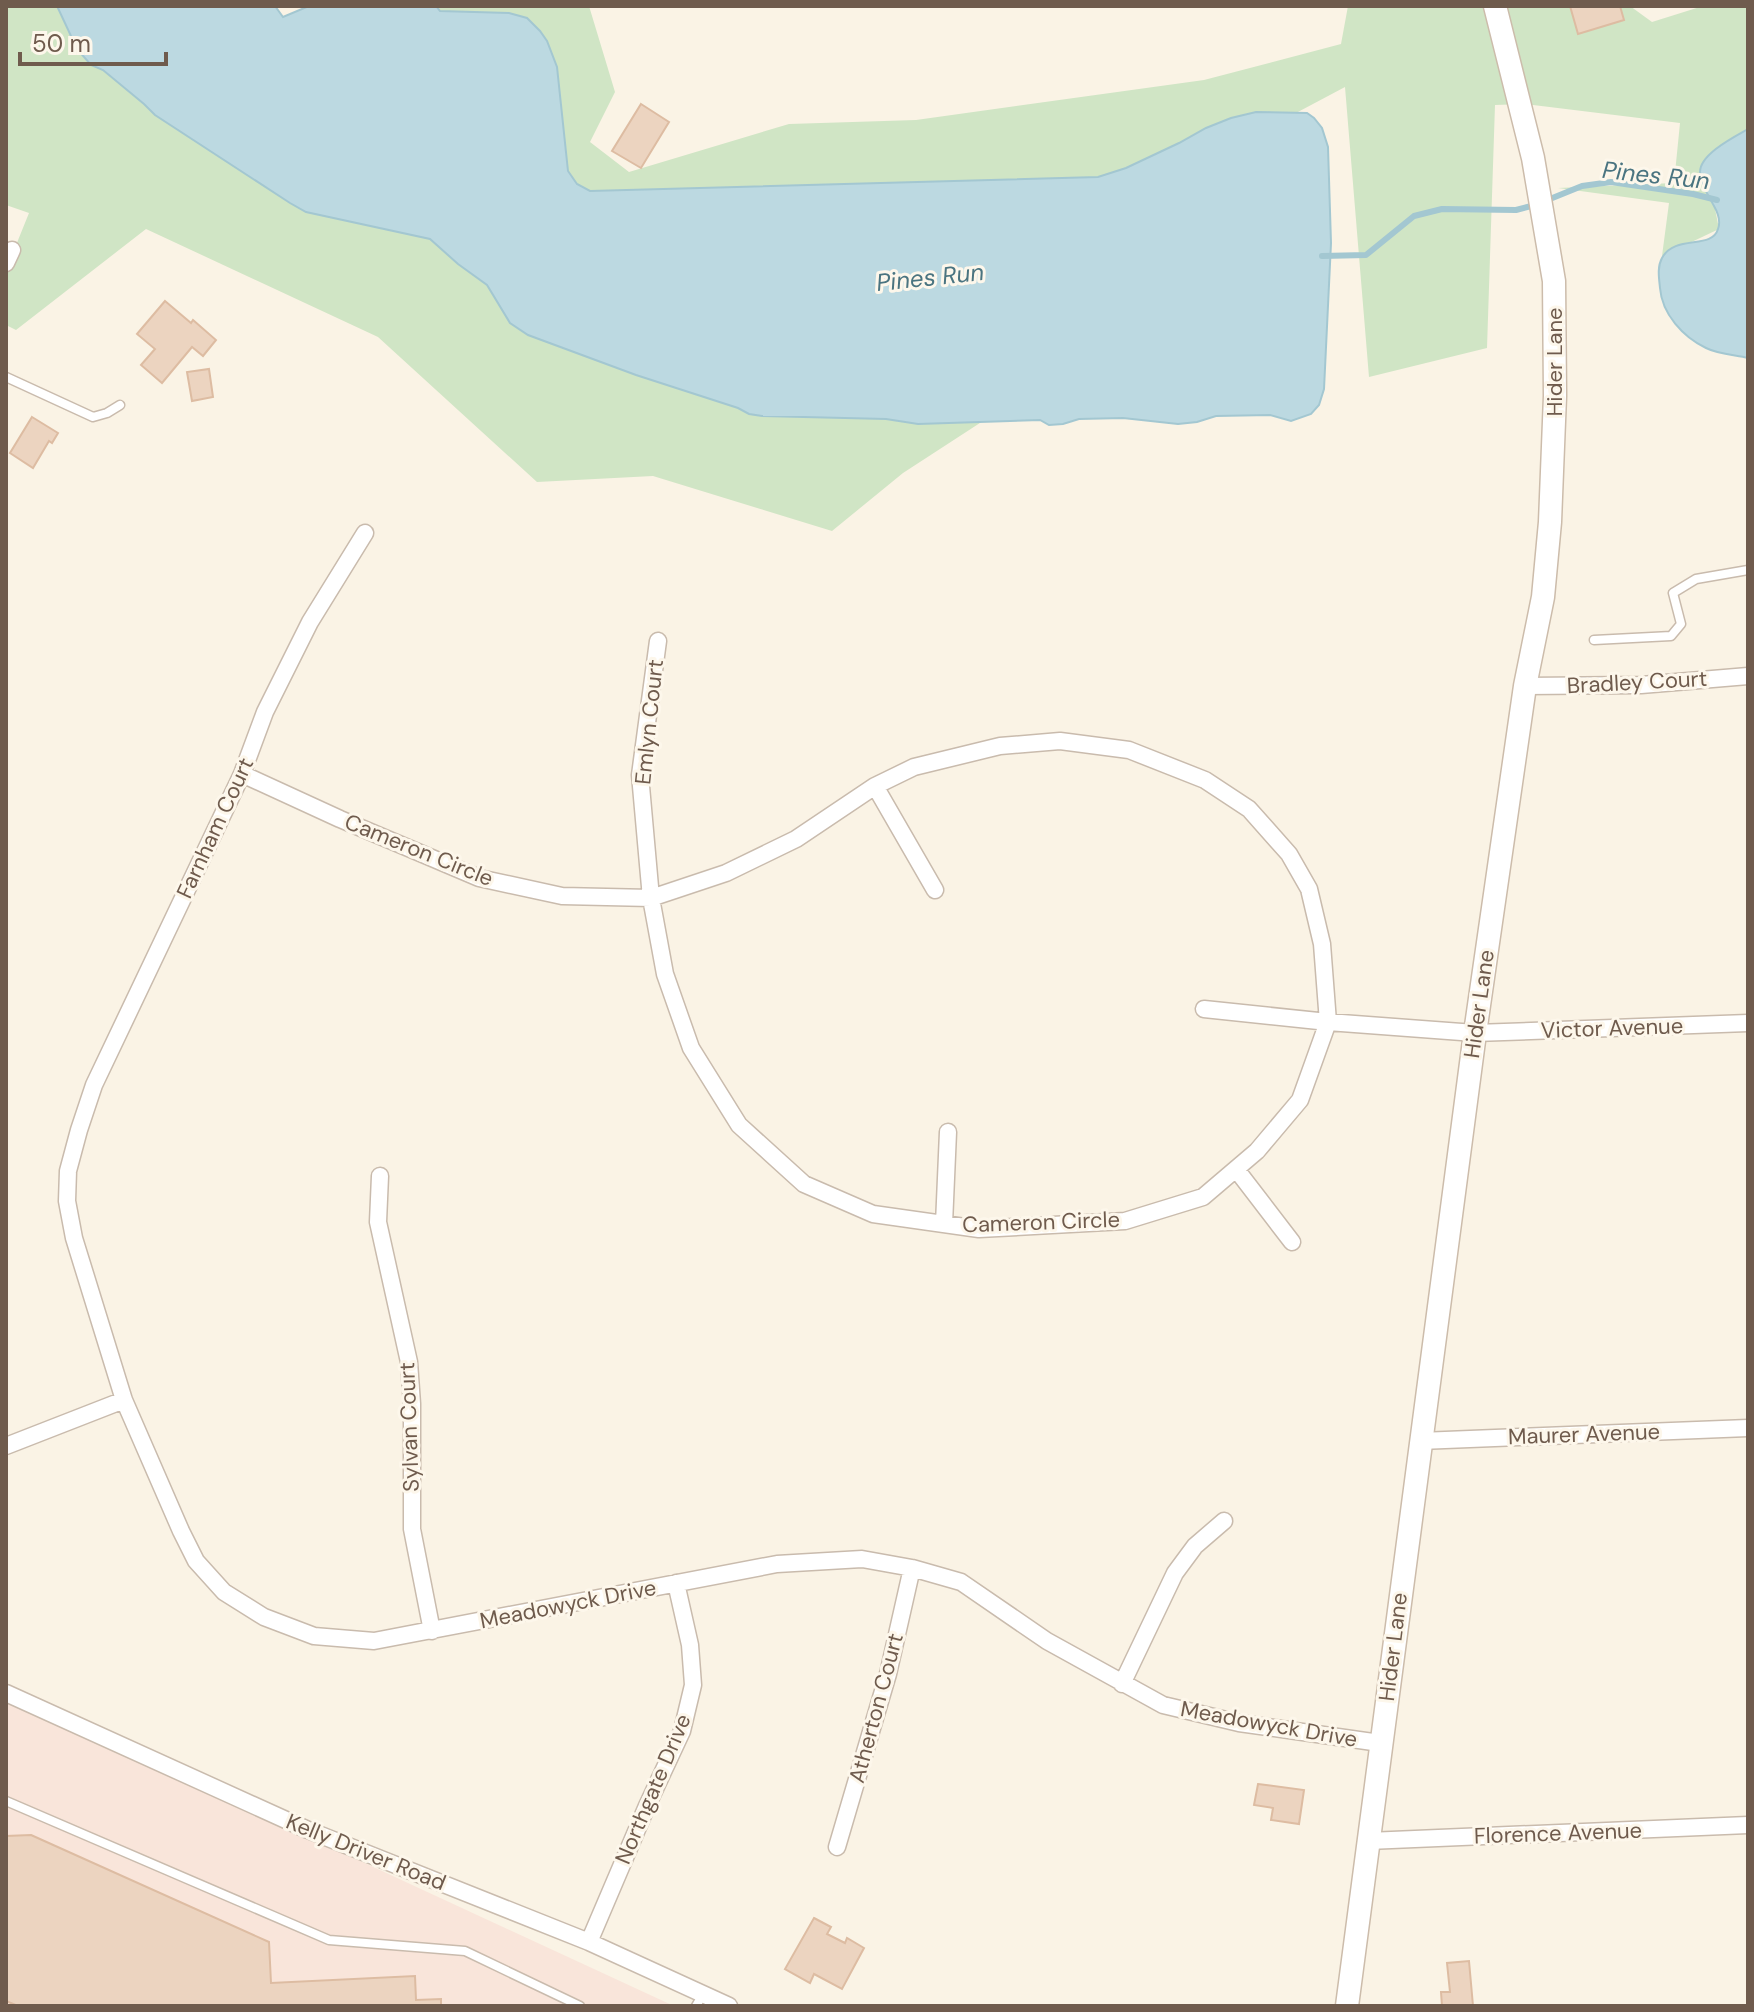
<svg xmlns="http://www.w3.org/2000/svg" width="1754" height="2012" viewBox="0 0 1754 2012" font-family="'DM Sans',sans-serif">
  <rect width="100%" height="100%" fill="#faf3e5"/>
  <!-- commercial -->
  <path fill="#f9e5da" d="M6,1697L674,2006H6Z"/>
  <!-- green -->
  <path fill="#d0e5c5" d="M6,6H111L77,49L440,11L436,6H589L615,92L590,142L629,172L789,124L916,120L1204,80L1341,44L1348,6H1630L1652,22L1703,6H1748V138L1705,158L1719,229L1662,256L1669,203L1558,188L1674,183L1680,123L1525,104L1495,105L1487,348L1369,377L1345,87L1296,113L1098,177L590,191L762,416L983,421L903,473L832,531L653,476L537,482L378,337L146,229L16,330L6,325V270L29,213L6,205Z"/>
  <!-- water -->
  <path fill="#bcd9e1" stroke="#a3c7d1" stroke-width="2" d="M57,6H275L283,17L309,6H436L440,11L509,13L527,18L540,31L547,41L557,67L568,171L577,184L590,191L1098,177L1126,168L1179,143L1206,128L1231,118L1256,112L1307,113L1314,118L1322,128L1328,147L1331,243L1324,389L1319,405L1311,414L1291,421L1270,415L1216,416L1197,422L1178,424L1123,418L1079,419L1063,424L1049,425L1040,420L918,424L886,419L762,416L749,414L738,408L636,375L528,335L510,323L487,285L458,264L430,239L306,212L290,203L155,115L144,104L103,70L91,65L77,49Z
    M1748,129V358C1735,355 1718,354 1706,348C1683,337 1662,314 1660,288C1659,278 1657,267 1662,258C1675,234 1712,250 1718,229C1721,221 1718,213 1714,206C1708,195 1701,184 1700,172C1700,154 1734,137 1748,129Z"/>
  <g fill="none" stroke-linecap="round" stroke-linejoin="round">
    <!-- stream -->
    <path stroke="#a3c7d1" stroke-width="6" d="M1545,201L1582,186L1611,182L1693,194L1717,200
      M1322,256L1366,255L1414,216L1442,209L1516,210L1535,205"/>
  </g>
  <!-- building -->
  <path fill="#ecd4c0" stroke="#ddbca2" stroke-width="2" d="M1570,6H1620L1624,20L1578,34Z
    M641,104L669,122L641,168L612,151Z
    M165,301L191,323L193,320L216,340L203,356L192,347L162,383L141,365L155,349L137,334Z
    M209,369L213,397L192,401L187,372Z
    M32,417L58,433L52,443L49,441L33,468L10,453Z
    M1258,1784L1304,1790L1299,1824L1271,1820L1273,1808L1254,1805Z
    M31,1835L269,1942L271,1983L415,1976L416,2000L441,1999V2006H18L6,2001V1836Z
    M814,1918L831,1927L827,1934L845,1943L847,1938L864,1948L842,1989L814,1974L810,1983L785,1969Z
    M1469,1961L1473,2006H1442L1441,1992H1450L1447,1963Z"/>
  <g fill="none" stroke-linecap="round" stroke-linejoin="round">
    <!-- lane casing -->
    <g stroke="#c9bbad" stroke-width="11">
      <path id="lane" d="M6,377L93,417L107,413L120,405
        M1594,640L1671,636L1681,624L1673,593L1696,579L1748,570
        M6,1801L329,1940L465,1951L580,2006
        M696,2006L703,1994"/>
    </g>
    <!-- street casing -->
    <g stroke="#c9bbad" stroke-width="19">
      <path id="street" d="M6,263L12,250
        M365,533L310,622L265,712L242,774L94,1085L79,1130L68,1171L67,1201L74,1238L124,1400L181,1531L196,1561L224,1592L264,1617L314,1636L374,1641L777,1564L862,1559L912,1568L961,1582L1047,1641L1163,1705L1239,1723L1380,1743
        M1525,686L1641,685L1748,676
        M242,774L340,819L479,878L562,896L651,898L726,873L796,839L875,786L914,767L1000,746L1060,741L1129,750L1205,780L1249,809L1289,854L1309,889L1322,944L1328,1022L1300,1100L1257,1151L1203,1197L1125,1221L979,1229L873,1214L804,1184L739,1125L691,1048L665,974L651,898L640,775L658,641
        M875,786L935,890
        M1204,1009L1328,1022L1475,1033L1748,1023
        M1236,1169L1292,1242
        M380,1176L378,1222L409,1362L412,1404V1529L432,1631
        M944,1224L948,1132
        M1420,1441L1748,1428
        M6,1446L124,1400
        M1122,1684L1175,1573L1195,1546L1224,1521
        M6,1693L308,1830L589,1942L729,2006
        M1368,1841L1748,1825
        M837,1847L888,1674L912,1568
        M589,1942L647,1806L682,1731L693,1685L690,1645L676,1583"/>
    </g>
    <!-- secondary casing -->
    <g stroke="#ccbcab" stroke-width="25">
      <path id="secondary" d="M1347,2006L1475,1033L1525,686L1543,597L1550,522L1555,396L1554,281L1533,158L1495,6"/>
    </g>
    <!-- lane -->
    <use href="#lane" stroke="#fff" stroke-width="8"/>
    <!-- street -->
    <use href="#street" stroke="#fff" stroke-width="16"/>
    <!-- secondary -->
    <use href="#secondary" stroke="#fff" stroke-width="22"/>
  </g>
  <g text-anchor="middle" dominant-baseline="central" stroke-width="6" stroke-linejoin="round" paint-order="stroke">
    <!-- street labels -->
    <g font-size="22" fill="#6f5b4d" stroke="#fdf7eb">
      <text transform="translate(1554 362) rotate(-90)">Hider Lane</text>
      <text transform="translate(1637 682) rotate(-3)">Bradley Court</text>
      <text transform="translate(649 722) rotate(-84)">Emlyn Court</text>
      <text transform="translate(215 828) rotate(-65)">Farnham Court</text>
      <text transform="translate(419 850) rotate(22)">Cameron Circle</text>
      <text transform="translate(1479 1004) rotate(-82)">Hider Lane</text>
      <text transform="translate(1612 1028) rotate(-2)">Victor Avenue</text>
      <text transform="translate(1041 1222) rotate(-2)">Cameron Circle</text>
      <text transform="translate(409 1427) rotate(-92)">Sylvan Court</text>
      <text transform="translate(1584 1434) rotate(-2)">Maurer Avenue</text>
      <text transform="translate(568 1604) rotate(-11)">Meadowyck Drive</text>
      <text transform="translate(1393 1647) rotate(-83)">Hider Lane</text>
      <text transform="translate(876 1708) rotate(-75)">Atherton Court</text>
      <text transform="translate(1269 1724) rotate(10)">Meadowyck Drive</text>
      <text transform="translate(653 1789) rotate(-67)">Northgate Drive</text>
      <text transform="translate(1558 1833) rotate(-2)">Florence Avenue</text>
      <text transform="translate(366 1852) rotate(22)">Kelly Driver Road</text>
    </g>
    <!-- water labels -->
    <g font-size="24" font-style="italic" fill="#4a7480" stroke="#fdf7eb">
      <text transform="translate(1656 175) rotate(6)">Pines Run</text>
      <text transform="translate(930 277) rotate(-6)">Pines Run</text>
    </g>
  </g>
  <!-- border -->
  <rect width="1754" height="2012" fill="none" stroke="#6f5b4d" stroke-width="16"/>
  <!-- scale -->
  <path d="M20 52v12h146v-12" fill="none" stroke="#6f5b4d" stroke-width="4"/>
  <text x="32" y="52" font-size="24" fill="#6f5b4d" stroke="#fdf7eb" stroke-width="6" paint-order="stroke">50 m</text>
</svg>
